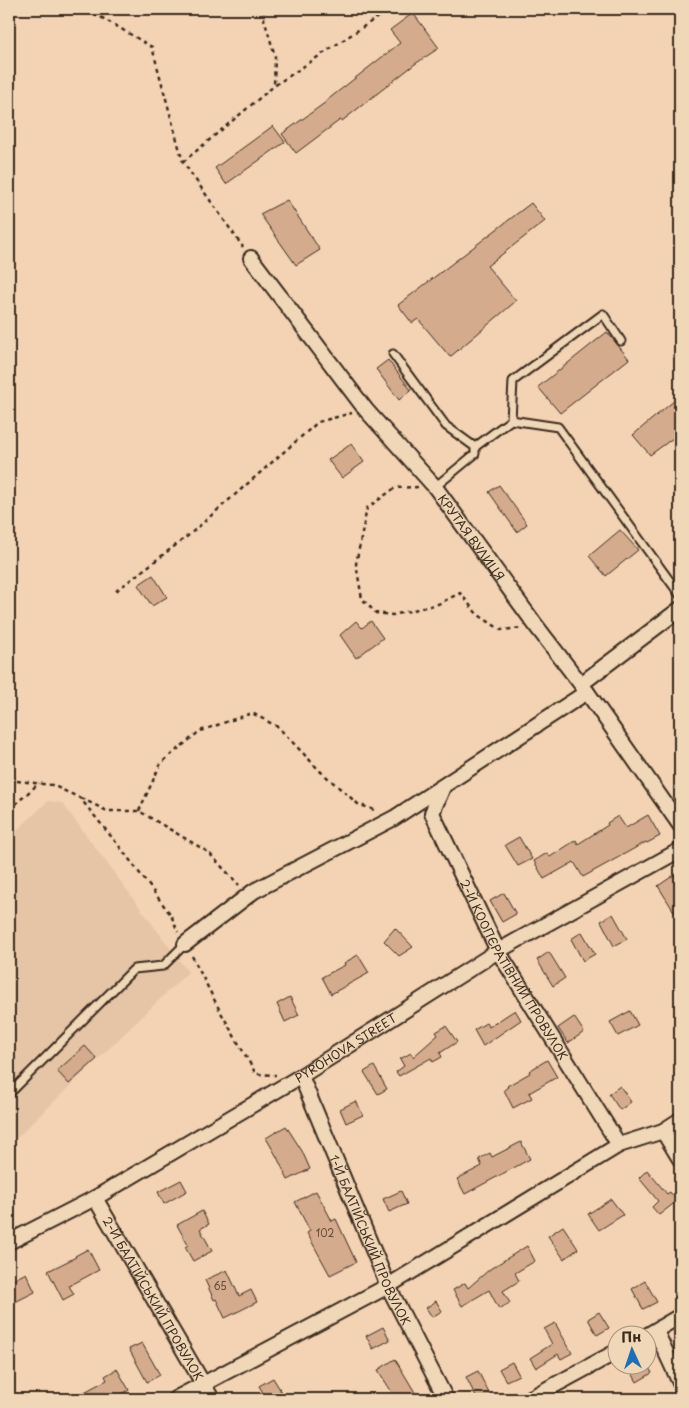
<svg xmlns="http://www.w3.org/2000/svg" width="689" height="1408" viewBox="0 0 689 1408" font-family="'Playpen Sans',sans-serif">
  <rect width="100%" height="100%" fill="#f3d3b4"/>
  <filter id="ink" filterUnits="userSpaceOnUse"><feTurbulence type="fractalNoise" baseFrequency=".02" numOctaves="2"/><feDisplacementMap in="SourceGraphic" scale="10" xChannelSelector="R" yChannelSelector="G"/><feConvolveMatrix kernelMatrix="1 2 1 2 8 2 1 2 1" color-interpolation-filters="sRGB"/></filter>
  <g filter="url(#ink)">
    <!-- built -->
    <path fill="#e6c4a6" d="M48,801L62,803L188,972L9,1145V838Z"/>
    <!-- building -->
    <path fill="#d5ab8e" stroke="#3b2a1e" d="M413,13L439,48L415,64L342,121L340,120L296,153L282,134L326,102V101L400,43L390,30Z
      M273,126L285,142L226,184L215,168Z
      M287,200L320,250L296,265L260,214Z
      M531,203L545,221L487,266L516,301L450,357L418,319L412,323L398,305Z
      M607,332L629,359L560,413L538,387Z
      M388,360L411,390L399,400L376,369Z
      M675,400L680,406V433L650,455L633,435Z
      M351,444L364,462L342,478L328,460Z
      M499,485L527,524L517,532L489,492Z
      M620,530L638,550L606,576L589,556Z
      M153,575L167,597L152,606L138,585Z
      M356,621L362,628L371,621L383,638L356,658L340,635Z
      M648,815L660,836L647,843L646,842L583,877L574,862L544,879L534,861L547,853L550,857L576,840L578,844L608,825L607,823L618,816L626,828Z
      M519,837L532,859L518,866L505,845Z
      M680,871V921L658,886Z
      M504,893L516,914L502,922L490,901Z
      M613,914L627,939L614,946L601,921Z
      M395,928L413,947L399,956L384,941Z
      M582,932L595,954L583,961L571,939Z
      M549,952L565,978L553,986L537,960Z
      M358,955L369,973L331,994L322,977L345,965L344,963Z
      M290,997L299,1015L285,1022L277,1004Z
      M515,1010L521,1020L483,1046L474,1030L486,1023L489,1027Z
      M630,1011L638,1025L618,1036L610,1022Z
      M574,1017L584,1032L568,1043L558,1028Z
      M446,1026L457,1042L440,1053L442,1057L433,1062L431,1058L399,1076L396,1072L404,1066L400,1059L411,1053L413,1057L438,1035L436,1032Z
      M85,1046L97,1059L69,1084L57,1071Z
      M547,1060L557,1077L529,1093L532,1098L513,1108L504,1090L508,1087L507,1086L530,1073L529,1071Z
      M374,1066L387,1089L378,1094L364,1072Z
      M620,1086L631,1102L620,1110L609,1094Z
      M356,1101L363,1115L346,1123L340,1109Z
      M286,1126L302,1151L310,1169L288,1180L277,1157L266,1138Z
      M521,1142L530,1159L465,1194L457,1179L482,1166L479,1159L490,1153L492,1157Z
      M647,1170L667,1194L670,1192L677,1201L659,1215L652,1207L658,1201L639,1178Z
      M181,1180L187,1191L164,1204L158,1192Z
      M316,1191L332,1221L336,1219L356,1262L330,1275L307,1233L310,1231L295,1202Z
      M401,1191L407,1204L389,1212L383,1199Z
      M611,1199L623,1215L599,1230L588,1214Z
      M202,1211L209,1224L200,1229L212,1251L193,1261L185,1247L188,1245L177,1225Z
      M563,1226L578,1249L564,1259L548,1236Z
      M527,1246L535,1261L515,1273L519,1281L503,1291L510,1303L499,1309L489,1290L462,1306L453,1290L465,1283L468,1288L490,1269Z
      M88,1249L99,1270L69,1286L74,1294L63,1300L48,1271L76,1257L75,1256Z
      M227,1270L239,1296L251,1290L257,1302L225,1318L216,1299L214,1300L205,1280Z
      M26,1273L35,1292L9,1305V1282Z
      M645,1281L657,1302L643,1309L632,1289Z
      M436,1301L442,1311L432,1317L426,1308Z
      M599,1312L609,1328L597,1335L588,1319Z
      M555,1323L572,1353L561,1359L558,1354L536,1368L530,1358L552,1344L544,1329Z
      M383,1327L390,1340L373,1349L366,1336Z
      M142,1343L160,1375L147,1382L129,1349Z
      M395,1359L413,1389L418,1399H396L378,1370Z
      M512,1362L519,1375L506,1381L499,1369Z
      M646,1363L652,1373L637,1382L631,1371L640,1366H646Z
      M117,1369L129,1390L113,1399H71L107,1380L105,1376Z
      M478,1371L492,1399H477L466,1377Z
      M273,1378L281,1391L267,1399L259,1386Z"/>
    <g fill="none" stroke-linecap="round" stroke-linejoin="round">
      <!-- lane casing -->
      <g stroke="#3b2a1e" stroke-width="11">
        <path id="lane" d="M393,354L446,426L475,447L511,420L558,427L680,595
          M511,420L513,381L603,314L621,341
          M435,487L475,454V447
          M9,1094L134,969L163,966L185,944"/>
      </g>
      <!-- street casing -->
      <g stroke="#3b2a1e" stroke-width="18">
        <g id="street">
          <path id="s1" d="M251,258L366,410L435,487L537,627L587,692L680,825"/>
          <path d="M581,684L680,609"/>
          <path id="s2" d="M443,787L432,813L498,951L619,1145"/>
          <path d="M185,944L254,891L394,818L587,692"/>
          <path id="s3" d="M301,1076L388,1286L446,1399"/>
          <path d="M663,1131L680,1159"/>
          <path id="s4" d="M95,1198L212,1399"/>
          <path id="s5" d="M9,1242L95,1198L301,1076L498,951L680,850"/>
          <path d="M656,1331L680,1383"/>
          <path d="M646,1336L680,1316"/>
          <path d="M175,1399L388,1286L619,1145L663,1131L680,1120"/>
          <path d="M529,1399L616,1352"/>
        </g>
      </g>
      <!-- path -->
      <path stroke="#3b2a1e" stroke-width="2.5" stroke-dasharray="4 4" stroke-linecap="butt" d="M87,9L152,47L183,162L243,247
        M264,9V19L275,56L274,86
        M183,162L274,86L390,9
        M418,487L395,488L367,508L356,564L362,599L376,613L393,615L438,604L460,593L477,614L501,630L522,628
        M116,591L189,535L318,422L352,413
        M9,780L52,785L80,798L123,851L171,915L178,932
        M81,798L107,811H139L208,852L239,885
        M9,810L39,783
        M139,811L161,763L200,731L252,713L278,727L320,771L358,804L377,811
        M192,956L220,1011L256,1074L276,1075"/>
      <!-- lane -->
      <use href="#lane" stroke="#f0d7b8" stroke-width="7"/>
      <!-- street -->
      <use href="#street" stroke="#f0d7b8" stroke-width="14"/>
    </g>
  </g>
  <g text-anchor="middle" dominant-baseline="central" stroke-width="4" stroke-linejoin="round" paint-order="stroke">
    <!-- number labels -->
    <g font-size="10" fill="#624a3a">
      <text x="325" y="1232">102</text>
      <text x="220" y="1285">65</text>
    </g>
    <!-- street labels -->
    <g font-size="12" fill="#3b2a1e" stroke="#f0d7b8">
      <text stroke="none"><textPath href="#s1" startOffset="356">КРУТАЯ ВУЛИЦЯ</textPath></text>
      <text stroke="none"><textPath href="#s2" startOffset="205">2-Й КООПЄРАТІВНИЙ ПРОВУЛОК</textPath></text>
      <text stroke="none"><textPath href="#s5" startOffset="389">PYROHOVA STREET</textPath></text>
      <text stroke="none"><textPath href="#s3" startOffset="178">1-Й БАЛТІЙСЬКИЙ ПРОВУЛОК</textPath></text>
      <text stroke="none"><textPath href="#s4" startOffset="116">2-Й БАЛТІЙСЬКИЙ ПРОВУЛОК</textPath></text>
    </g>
  </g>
  <!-- margin -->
  <rect width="689" height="1408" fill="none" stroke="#f0d7b8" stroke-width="30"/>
  <rect x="15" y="15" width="659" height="1378" fill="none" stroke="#3b2a1e" stroke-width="2" filter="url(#ink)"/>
  <!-- north arrow -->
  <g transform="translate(632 1350) rotate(357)"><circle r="24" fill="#f0d7b8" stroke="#a8927a"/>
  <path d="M0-4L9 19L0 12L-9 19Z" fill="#1f6fb2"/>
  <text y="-8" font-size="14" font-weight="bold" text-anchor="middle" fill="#3b2a1e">Пн</text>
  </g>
</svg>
